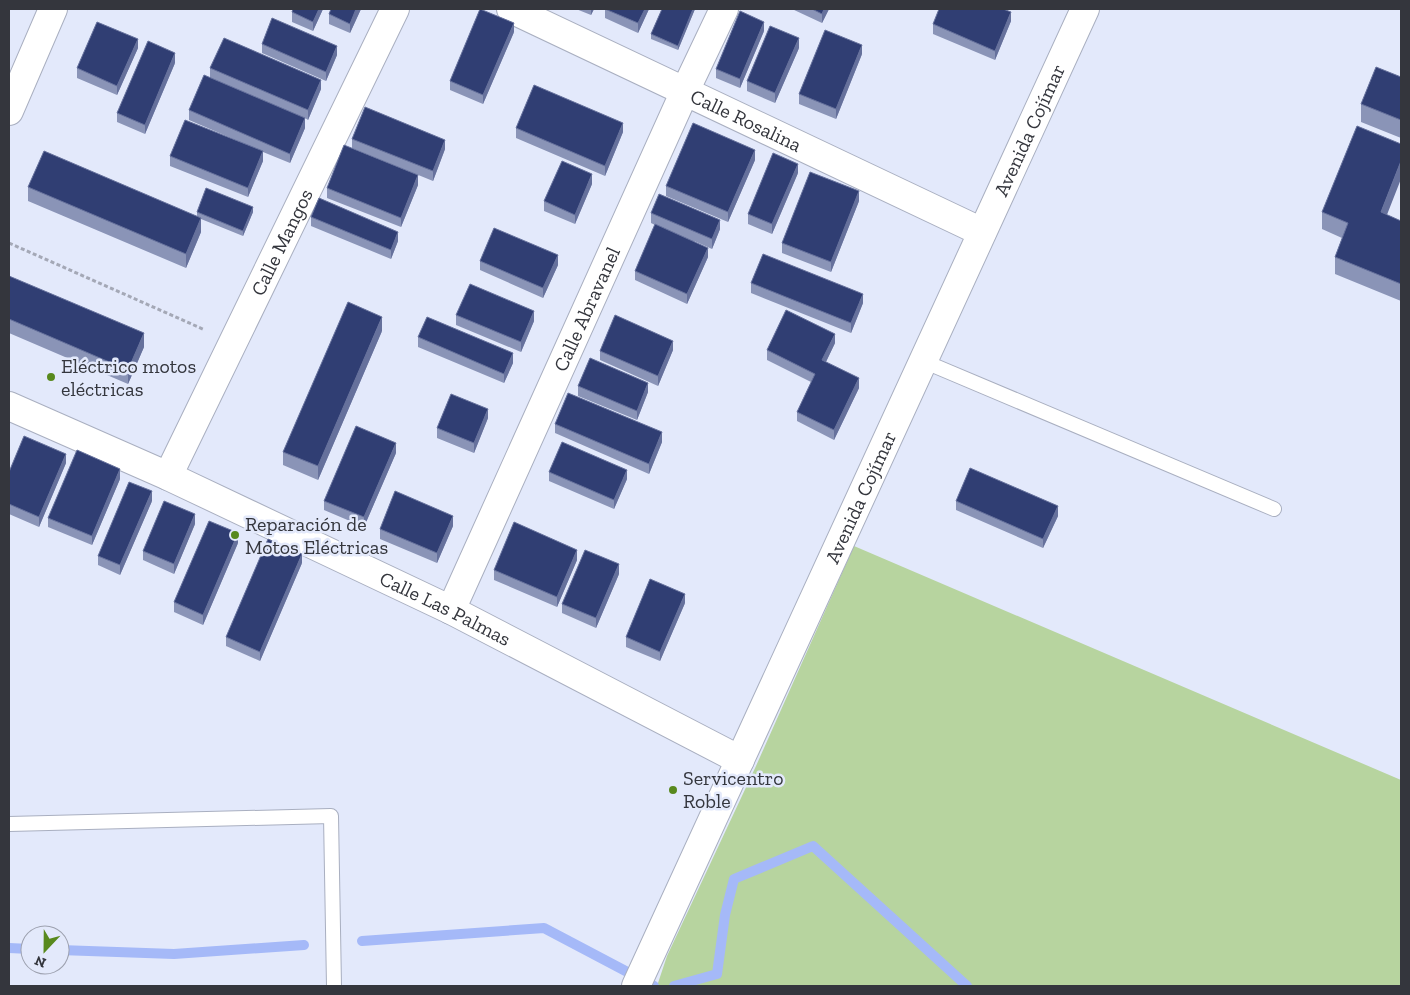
<svg xmlns="http://www.w3.org/2000/svg" width="1410" height="995" viewBox="0 0 1410 995" font-family="'Zilla Slab',serif">
  <rect width="100%" height="100%" fill="#e3e9fb"/>
  <!-- green -->
  <path fill="#b7d49f" d="M854,546L1401,780V986H657L667,956L756,766Z"/>
  <g fill="none" stroke-linecap="round" stroke-linejoin="round">
    <!-- stream -->
    <path stroke="#a5b9f8" stroke-width="10" d="M362,941L544,928L654,986
      M9,948L30,949
      M60,950L174,954L304,945
      M674,986L717,974L725,915L734,879L813,846L967,986"/>
    <!-- service casing -->
    <g stroke="#a9afc0" stroke-width="16">
      <path id="service" d="M923,361L1274,509
        M9,824L331,816L334,986"/>
    </g>
    <!-- minor casing -->
    <g stroke="#a9afc0" stroke-width="30">
      <g id="minor">
        <path id="s1" d="M511,9L982,232"/>
        <path d="M9,111L53,9"/>
        <path id="s2" d="M9,406L168,476L451,610L740,760"/>
        <path id="s3" d="M168,476L395,9"/>
        <path id="s4" d="M451,610L685,91L724,9"/>
      </g>
    </g>
    <!-- secondary casing -->
    <g stroke="#a9afc0" stroke-width="30">
      <g id="secondary">
        <path id="s5" d="M636,986L1085,9"/>
      </g>
    </g>
    <!-- path -->
    <path stroke="#a4a8b6" stroke-width="3" stroke-dasharray="4 2.5" stroke-linecap="butt" d="M9,243L205,330"/>
    <!-- service -->
    <use href="#service" stroke="#fff" stroke-width="14"/>
    <!-- minor -->
    <use href="#minor" stroke="#fff" stroke-width="28"/>
    <!-- secondary -->
    <use href="#secondary" stroke="#fff" stroke-width="28"/>
  </g>
  <!-- wall -->
  <path fill="#8a94b7" d="M293,9H323L313,31L292,22V12Z
    M361,9L350,33L329,24V14Z
    M576,9H594L591,15Z
    M605,9H649L638,33L605,18Z
    M662,9H695L678,50L651,39V34Z
    M792,9H829L822,23Z
    M1011,21L995,60L933,34V24Z
    M764,31L740,88L716,78V69Z
    M514,32L483,104L450,90V81Z
    M262,44L337,55L326,81L262,53Z
    M138,48L117,95L77,78V68Z
    M799,48L775,103L747,91V81Z
    M862,54L836,119L799,104V94Z
    M175,63L145,134L117,122V113Z
    M210,68L321,89L308,120L305,118V128L290,163L263,152V161L248,197L170,166V156L252,147L189,120V110L210,78Z
    M1401,77V138L1361,122V104Z
    M516,128L623,132L605,176L516,138Z
    M352,139L445,149L433,181L352,148Z
    M755,160L728,222L666,196V186Z
    M798,173L772,234L748,224V214Z
    M592,184L575,224L544,211V201Z
    M418,185L401,227L327,198V188Z
    M28,187L197,216V212H253L243,236L201,219V232L186,268L28,201Z
    M859,201L831,272L782,253V243Z
    M1322,212L1387,215L1401,221V301L1335,274V257L1342,238L1322,229Z
    M651,213L720,229L712,249L694,241L708,257L687,304L635,280V271L655,225L651,223Z
    M311,217L398,241L391,259L311,226Z
    M480,261L558,265L543,298L480,270Z
    M9,276L144,347L128,384L9,333Z
    M751,283L863,303L851,333L751,293Z
    M456,315L534,321L521,352L456,325Z
    M382,331L318,480L283,465V452Z
    M418,337L513,363L504,383L418,347Z
    M835,343L826,362L859,388L834,440L797,421V412L811,382L767,360V350Z
    M673,350L658,386L600,360V351Z
    M578,386L648,392L637,420L578,396Z
    M488,418L474,453L437,438V428Z
    M555,424L662,442L649,474L555,433Z
    M396,453L364,527L324,510V501Z
    M66,463L39,527L9,514V472Z
    M549,472L627,479L614,509L549,481Z
    M120,479L92,545L48,527V518Z
    M152,501L120,575L98,565V556Z
    M956,501L1058,516L1043,548L956,510Z
    M195,524L174,574L143,560V551Z
    M453,526L437,563L380,539V529Z
    M238,543L203,625L174,612V602Z
    M577,560L557,607L494,580V570Z
    M302,563L260,661L226,646V637Z
    M619,574L596,628L562,613V604Z
    M685,603L660,661L626,647V637Z"/>
  <!-- shaded-wall -->
  <path fill="#66719c" d="M319,9H323L313,31V22Z
    M356,9H361L350,33V24Z
    M591,9H594L591,15Z
    M645,9H649L638,33V23Z
    M693,9H695L678,50V46Z
    M824,9H829L822,23V14Z
    M1011,12V21L995,60V51Z
    M764,22V31L740,88V79Z
    M514,23V32L483,104V95Z
    M799,38V48L775,103V93Z
    M138,39V48L117,95V86Z
    M862,45V54L836,119V109Z
    M337,46V55L326,81V72Z
    M175,53V63L145,134V125Z
    M321,80V89L308,120V110Z
    M305,118V128L290,163V154Z
    M623,123V132L605,176V166Z
    M445,140V149L433,181V171Z
    M755,150V160L728,222V212Z
    M263,151V161L248,197V188Z
    M1401,161V179L1381,230V212Z
    M798,164V173L772,234V224Z
    M592,174V184L575,224V215Z
    M418,175V185L401,227V218Z
    M859,191V201L831,272V262Z
    M253,207V212L243,236V231Z
    M201,218V232L186,268V254Z
    M720,220V229L712,249V239Z
    M398,232V241L391,259V250Z
    M708,248V257L687,304V294Z
    M558,255V265L543,298V288Z
    M863,294V303L851,333V323Z
    M534,311V321L521,352V342Z
    M382,317V331L318,480V466Z
    M144,333V347L128,384V370Z
    M835,334V343L822,370V360Z
    M673,341V350L658,386V376Z
    M513,353V363L504,383V374Z
    M859,378V388L834,440V430Z
    M648,383V392L637,420V411Z
    M488,409V418L474,453V443Z
    M662,432V442L649,474V464Z
    M396,443V453L364,527V517Z
    M66,454V463L39,527V517Z
    M120,469V479L92,545V536Z
    M627,470V479L614,509V500Z
    M152,491V501L120,575V565Z
    M1058,506V516L1043,548V539Z
    M195,514V524L174,574V564Z
    M453,516V526L437,563V553Z
    M238,533V543L203,625V615Z
    M577,550V560L557,607V597Z
    M302,554V563L260,661V652Z
    M619,564V574L596,628V618Z
    M685,594V603L660,661V652Z"/>
  <!-- building -->
  <path fill="#303e73" stroke="#66719c" d="M293,9H319L313,22L292,12Z
    M331,9H356L350,24L329,14Z
    M480,9L514,23L483,95L450,81Z
    M605,9H645L638,23Z
    M662,9H693L678,46L651,34Z
    M812,9H824L822,14Z
    M939,9H1003L1011,12L995,51L933,24Z
    M740,11L764,22L740,79L716,69Z
    M272,18L337,46L326,72L262,44Z
    M97,22L138,39L117,86L77,68Z
    M770,26L799,38L775,93L747,81Z
    M825,30L862,45L836,109L799,94Z
    M224,38L321,80L308,110L210,68Z
    M148,41L175,53L145,125L117,113Z
    M1376,67L1401,77V120L1361,104Z
    M204,75L305,118L290,154L189,110Z
    M534,85L623,123L605,166L516,128Z
    M365,107L445,140L433,171L352,139Z
    M185,120L263,151L248,188L170,156Z
    M693,123L755,150L728,212L666,186Z
    M1357,126L1401,144V161L1381,212L1401,221V284L1335,257L1348,223L1322,212Z
    M344,145L418,175L401,218L327,188Z
    M44,151L201,218L186,254L28,187Z
    M773,153L798,164L772,224L748,214Z
    M562,161L592,174L575,215L544,201Z
    M810,172L859,191L831,262L782,243Z
    M206,188L253,207L243,231L197,212Z
    M659,194L720,220L712,239L651,213Z
    M319,198L398,232L391,250L311,217Z
    M655,224L708,248L687,294L635,271Z
    M494,228L558,255L543,288L480,261Z
    M763,254L863,294L851,323L751,283Z
    M9,276L144,333L128,370L9,319Z
    M470,284L534,311L521,342L456,315Z
    M348,302L382,317L318,466L283,452Z
    M786,310L835,334L822,360L859,378L834,430L797,412L815,374L767,350Z
    M615,315L673,341L658,376L600,351Z
    M427,317L513,353L504,374L418,337Z
    M590,358L648,383L637,411L578,386Z
    M568,393L662,432L649,464L555,424Z
    M451,394L488,409L474,443L437,428Z
    M356,426L396,443L364,517L324,501Z
    M24,436L66,454L39,517L9,504V472Z
    M562,442L627,470L614,500L549,472Z
    M77,450L120,469L92,536L48,518Z
    M970,468L1058,506L1043,539L956,501Z
    M129,482L152,491L120,565L98,556Z
    M395,491L453,516L437,553L380,529Z
    M164,501L195,514L174,564L143,551Z
    M209,521L238,533L203,615L174,602Z
    M514,522L577,550L557,597L494,570Z
    M268,539L302,554L260,652L226,637Z
    M585,550L619,564L596,618L562,604Z
    M650,579L685,594L660,652L626,637Z"/>
  <!-- markers -->
  <g fill="#58891d" stroke="#e3e9fb" stroke-width="2">
    <circle cx="51" cy="377" r="5"/>
    <circle cx="235" cy="535" r="5"/>
    <circle cx="673" cy="790" r="5"/>
  </g>
  <g text-anchor="middle" dominant-baseline="central" stroke-width="5" stroke-linejoin="round" paint-order="stroke">
    <!-- street labels -->
    <g font-size="20" fill="#34363d" stroke="#e3e9fb">
      <text stroke="none"><textPath href="#s1" startOffset="260">Calle Rosalina</textPath></text>
      <text stroke="none"><textPath href="#s5" startOffset="942">Avenida Cojímar</textPath></text>
      <text stroke="none"><textPath href="#s3" startOffset="260">Calle Mangos</textPath></text>
      <text stroke="none"><textPath href="#s4" startOffset="330">Calle Abravanel</textPath></text>
      <text stroke="none"><textPath href="#s5" startOffset="538">Avenida Cojímar</textPath></text>
      <text stroke="none"><textPath href="#s2" startOffset="481">Calle Las Palmas</textPath></text>
    </g>
    <!-- poi labels -->
    <g font-size="20" fill="#34363d" stroke="#e3e9fb" text-anchor="start">
      <text x="61" y="366">Eléctrico motos<tspan x="61" dy="23">eléctricas</tspan></text>
      <text x="245" y="524">Reparación de<tspan x="245" dy="23">Motos Eléctricas</tspan></text>
      <text x="683" y="778">Servicentro<tspan x="683" dy="23">Roble</tspan></text>
    </g>
  </g>
  <!-- border -->
  <rect width="1410" height="995" fill="none" stroke="#34363d" stroke-width="20"/>
  <!-- north arrow -->
  <g transform="translate(45 950) rotate(202)"><circle r="24" fill="#e3e9fb" stroke="#9da1af"/>
  <path d="M0-4L9 19L0 12L-9 19Z" fill="#58891d"/>
  <text y="-8" font-size="14" font-weight="bold" text-anchor="middle" fill="#34363d">N</text>
  </g>
</svg>
